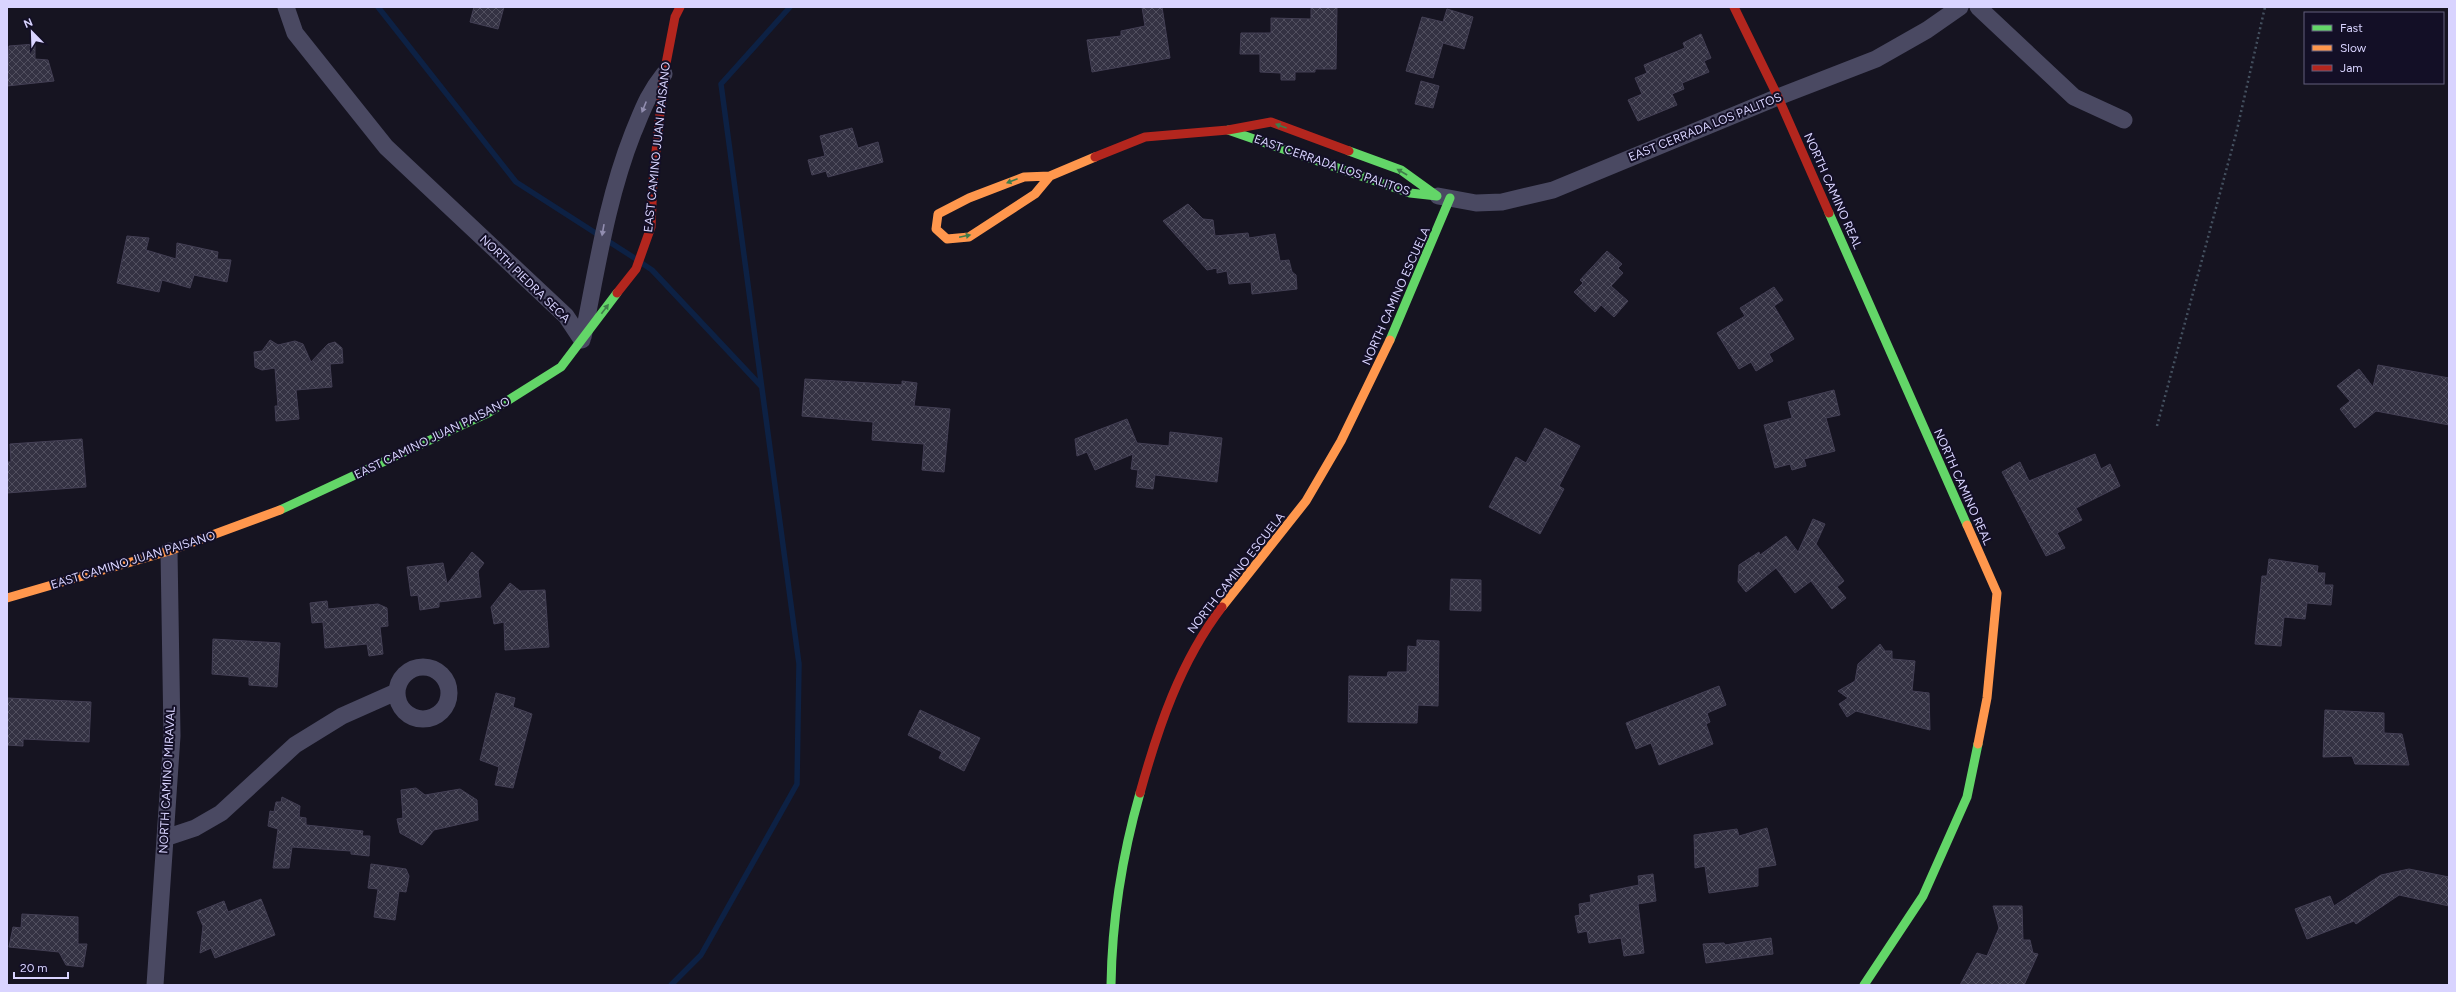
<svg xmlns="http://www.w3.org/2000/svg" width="2456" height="992" viewBox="0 0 2456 992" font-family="Figtree,sans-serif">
  <defs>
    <pattern id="building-cross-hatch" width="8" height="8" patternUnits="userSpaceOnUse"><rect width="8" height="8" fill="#343243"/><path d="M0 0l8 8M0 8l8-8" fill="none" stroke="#514f5f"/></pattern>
  </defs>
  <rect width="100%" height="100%" fill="#161421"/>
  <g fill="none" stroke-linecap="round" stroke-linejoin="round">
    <!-- stream -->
    <path stroke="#0d2144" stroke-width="5.5" d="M378,7L516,182L636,259
      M643,264L652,270L761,386
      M671,985L701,955L797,784L799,664L721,84L790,7"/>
  </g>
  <!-- building -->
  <path fill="url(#building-cross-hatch)" stroke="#433f54" d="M474,7H504L498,29L470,22Z
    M1142,7H1162L1170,58L1092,72L1087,40L1121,36V31L1145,26Z
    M1311,7H1337L1336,69H1315V72H1295V80H1281V73L1260,72V54H1240L1241,33H1271V18L1311,19Z
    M1447,9L1473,17L1464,49L1443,43L1433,78L1406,71L1422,17L1443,22Z
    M1701,34L1711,58L1704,61L1709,72L1682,83L1684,89L1672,94L1677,105L1638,121L1628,100L1642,94L1635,78L1647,73L1644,65L1685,48L1683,43Z
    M35,44V59L48,60L54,81L7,86L9,46Z
    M1421,81L1439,86L1433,108L1415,104Z
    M852,128L858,148L878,142L883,162L828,177L826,171L812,175L808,160L825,156L820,136Z
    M1188,204L1203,219L1213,220L1215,236L1248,233L1249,238L1275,234L1280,261L1289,260L1292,272L1296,275L1297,289L1252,294L1251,282L1229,284L1227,271L1217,273V268L1207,270L1163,221Z
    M127,236L149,238L146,250L176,259L177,243L218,252L217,259L231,260L227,282L194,275L190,288L162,280L159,292L117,283Z
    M1607,251L1622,264L1618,268L1623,273L1611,286L1628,301L1614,317L1601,305L1595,312L1574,292L1583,283L1580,280Z
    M1774,287L1783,300L1774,306L1794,339L1769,354L1773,361L1756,371L1751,362L1739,369L1717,333L1745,316L1740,308Z
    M270,340L278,345L295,341L303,344L311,362L328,344L335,342L342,348L343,363L330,364L332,387L296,390L299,419L276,421L275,406H278L275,368L262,370L255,367L254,352L262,351Z
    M2378,365L2449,378V425L2376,411L2355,428L2340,409L2350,401L2337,386L2359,369L2373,387Z
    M805,379L902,385V381L917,383L914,406L950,409L944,472L922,470L924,444L872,440L873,422L802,416Z
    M1834,390L1840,415L1826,418L1835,451L1804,459L1806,466L1792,470L1790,464L1775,468L1764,425L1792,418L1788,402Z
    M1127,419L1137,443L1169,446L1170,432L1222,438L1217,482L1155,475L1153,489L1136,487L1138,470L1131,469L1133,454L1095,470L1087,452L1077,456L1075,439Z
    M1545,428L1580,446L1559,486L1564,489L1540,534L1489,507L1516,457L1526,463Z
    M82,439L86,487L7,493V462H11L10,444Z
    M2095,454L2101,469L2110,464L2120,486L2076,508L2082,520L2057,533L2065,548L2046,556L2002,472L2020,462L2029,481Z
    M1813,519L1825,524L1816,544L1844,581L1837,587L1846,598L1832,609L1811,581L1795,593L1776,568L1746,592L1738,582L1739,565L1759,552L1760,555L1786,536L1798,552Z
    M472,552L484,563L478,571L481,597L439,602V607L420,610L418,595L411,596L407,567L443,563L447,584Z
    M2269,559L2318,566L2317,573H2325L2324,585H2333L2331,605L2307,603L2305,619L2284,617L2281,646L2255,644L2262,576H2267Z
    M1451,579L1481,580V611L1450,610Z
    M510,583L520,591L545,590L549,647L505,650L504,622L494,624L491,607Z
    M327,601L328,609L378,604L387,608L388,626L380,627L383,654L369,656L367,644L325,648L323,622L312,623L310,603Z
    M213,639L280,643L277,687L249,685V677L212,674Z
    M1417,640L1439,641L1438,706L1418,705L1417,723L1348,722L1349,676L1387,677L1388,672H1407L1408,646L1417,647Z
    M1880,644L1885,651H1892V659L1915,661L1912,691L1929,693L1930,730L1856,711L1847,717L1839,704L1848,698L1838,691L1855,681L1858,664Z
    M1719,686L1726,705L1707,713L1710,722L1706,724L1713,744L1659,765L1651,743L1636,749L1626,723Z
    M496,693L515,698L513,707L532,714L513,788L495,785L499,767L480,760Z
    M7,698L91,702L89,742L23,739V746L7,745Z
    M920,710L980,738L964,771L939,758L942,752L908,735Z
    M2325,710L2384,713V733L2402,734L2409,765L2355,764L2352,756L2323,757Z
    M416,788L425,795L460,789L477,800L478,820L434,830L422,845L400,833L397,819L403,818L401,790Z
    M282,797L300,806L299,817L306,818V825L363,831L362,836H370L369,856L351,854V851L292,847L289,868H273L278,829L268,826L270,811L274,812L276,802H281Z
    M1767,828L1776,865L1758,868V886L1709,893L1705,866L1695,868L1694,835L1737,829L1739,836Z
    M371,864L406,869L409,876L406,892L399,891L395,920L374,917L378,889L368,888Z
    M2409,869L2449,877V906L2399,895L2356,924L2354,921L2307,939L2295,909L2330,896L2334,906L2381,875Z
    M1653,874L1656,901L1638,904L1644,953L1624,956L1621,938L1589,943L1587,931L1578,933L1575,916L1580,915L1579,904L1591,902L1590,895L1639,885L1638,876Z
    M261,899L275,935L215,958L211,948L200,953L203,926L197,912L224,901L228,912Z
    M1993,906H2022L2023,940H2030L2033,953L2038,954L2024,985H1960L1977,953L1987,956L1999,928Z
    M22,914L78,917V944H87L83,967L66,965L59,952L9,947L13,927L21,928Z
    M1771,938L1773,954L1706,963L1703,944L1724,943L1725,945Z"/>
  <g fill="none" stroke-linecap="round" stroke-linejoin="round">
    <!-- path -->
    <path stroke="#44505f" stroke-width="2.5" stroke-dasharray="2 3" stroke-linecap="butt" d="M2157,426L2236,134L2265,7"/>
    <!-- street -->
    <path stroke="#4a4962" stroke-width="17" d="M286,7L295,33L386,147L566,316L582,340
      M1978,7L2074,97L2124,120
      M1438,196L1476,203L1502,202L1553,190L1778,97L1876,59L1927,30L1960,7
      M583,337C597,268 607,199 633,133C643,109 648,94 664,74
      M397 693a26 26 0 1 1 52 0a26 26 0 1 1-52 0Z
      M165,838L195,828L221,813L295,745L342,716L396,692
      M155,985L172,736L169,551"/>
    <!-- fast -->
    <path stroke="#63d668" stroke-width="9" d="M1228,130L1410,193L1437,196L1401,170L1349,151
      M1829,213L1967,525
      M1390,340L1450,198
      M280,510L488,413L561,367L617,293
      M1111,985C1112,919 1122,856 1140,793
      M1864,985L1923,896L1967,797L1978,744"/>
    <!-- slow -->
    <path stroke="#ff974d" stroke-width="9" d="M1050,176L1035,194L969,237L947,239L936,229L938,214L969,198L1024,177L1050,176L1095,157
      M1967,525L1997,593L1987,698L1978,744
      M7,598L169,551L280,510
      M1222,607L1306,501L1341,441L1390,340"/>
    <!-- jam -->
    <path stroke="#b3261e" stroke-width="9" d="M1734,7L1778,97L1829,213
      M1095,157L1145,137L1228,130L1271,122L1349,151
      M617,293L636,269L651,227L653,181L664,74L675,17L680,7
      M1140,793C1158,728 1180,662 1222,607"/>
  </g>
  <!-- one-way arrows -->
  <defs><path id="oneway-solid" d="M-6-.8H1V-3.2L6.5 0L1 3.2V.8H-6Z"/></defs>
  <g fill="#928eb0">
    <use href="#oneway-solid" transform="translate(644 107) rotate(112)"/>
    <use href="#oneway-solid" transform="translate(603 230) rotate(100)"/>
  </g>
  <g fill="#3f7c4a">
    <use href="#oneway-solid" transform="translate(1281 126) rotate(-160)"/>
    <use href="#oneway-solid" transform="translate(1402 172) rotate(-150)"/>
    <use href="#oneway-solid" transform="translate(1012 181) rotate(159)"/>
    <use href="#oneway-solid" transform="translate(965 236) rotate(-12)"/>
    <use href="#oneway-solid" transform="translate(605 309) rotate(-53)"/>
  </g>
  <g text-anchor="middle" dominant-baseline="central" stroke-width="4" stroke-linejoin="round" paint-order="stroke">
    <!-- street labels -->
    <g font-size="12" fill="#d9d4ff" stroke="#130f26">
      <text transform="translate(1705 127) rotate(-22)">EAST CERRADA LOS PALITOS</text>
      <text transform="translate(657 147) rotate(-84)">EAST CAMINO JUAN PAISANO</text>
      <text transform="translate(1332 165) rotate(19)">EAST CERRADA LOS PALITOS</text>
      <text transform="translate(1833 191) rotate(66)">NORTH CAMINO REAL</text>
      <text transform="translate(525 279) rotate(44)">NORTH PIEDRA SECA</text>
      <text transform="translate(1396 296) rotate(-66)">NORTH CAMINO ESCUELA</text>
      <text transform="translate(432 438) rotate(-26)">EAST CAMINO JUAN PAISANO</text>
      <text transform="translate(1963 487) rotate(66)">NORTH CAMINO REAL</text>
      <text transform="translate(133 560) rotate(-17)">EAST CAMINO JUAN PAISANO</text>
      <text transform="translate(1236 573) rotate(-52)">NORTH CAMINO ESCUELA</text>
      <text transform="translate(167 780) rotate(-87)">NORTH CAMINO MIRAVAL</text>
    </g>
  </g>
  <!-- border -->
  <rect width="2456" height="992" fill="none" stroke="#d9d4ff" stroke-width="16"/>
  <!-- legend -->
  <rect x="2304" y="12" width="140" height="72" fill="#130f26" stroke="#625e7d"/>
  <rect x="2312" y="25" width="20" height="6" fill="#63d668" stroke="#625e7d"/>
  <text x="2340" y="32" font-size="12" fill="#d9d4ff">Fast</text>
  <rect x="2312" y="45" width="20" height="6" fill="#ff974d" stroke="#625e7d"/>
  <text x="2340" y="52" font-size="12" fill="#d9d4ff">Slow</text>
  <rect x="2312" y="65" width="20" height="6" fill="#b3261e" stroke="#625e7d"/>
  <text x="2340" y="72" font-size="12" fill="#d9d4ff">Jam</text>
  <!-- north arrow -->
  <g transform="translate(32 32) rotate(337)" stroke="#130f26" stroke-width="3" paint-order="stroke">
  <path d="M0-3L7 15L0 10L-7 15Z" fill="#d9d4ff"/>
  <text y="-6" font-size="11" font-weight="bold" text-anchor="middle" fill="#d9d4ff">N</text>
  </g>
  <!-- scale -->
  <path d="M14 972v6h54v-6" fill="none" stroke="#d9d4ff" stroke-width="2"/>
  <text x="20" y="972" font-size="12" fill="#d9d4ff" stroke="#130f26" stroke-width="3" paint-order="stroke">20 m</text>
</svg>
